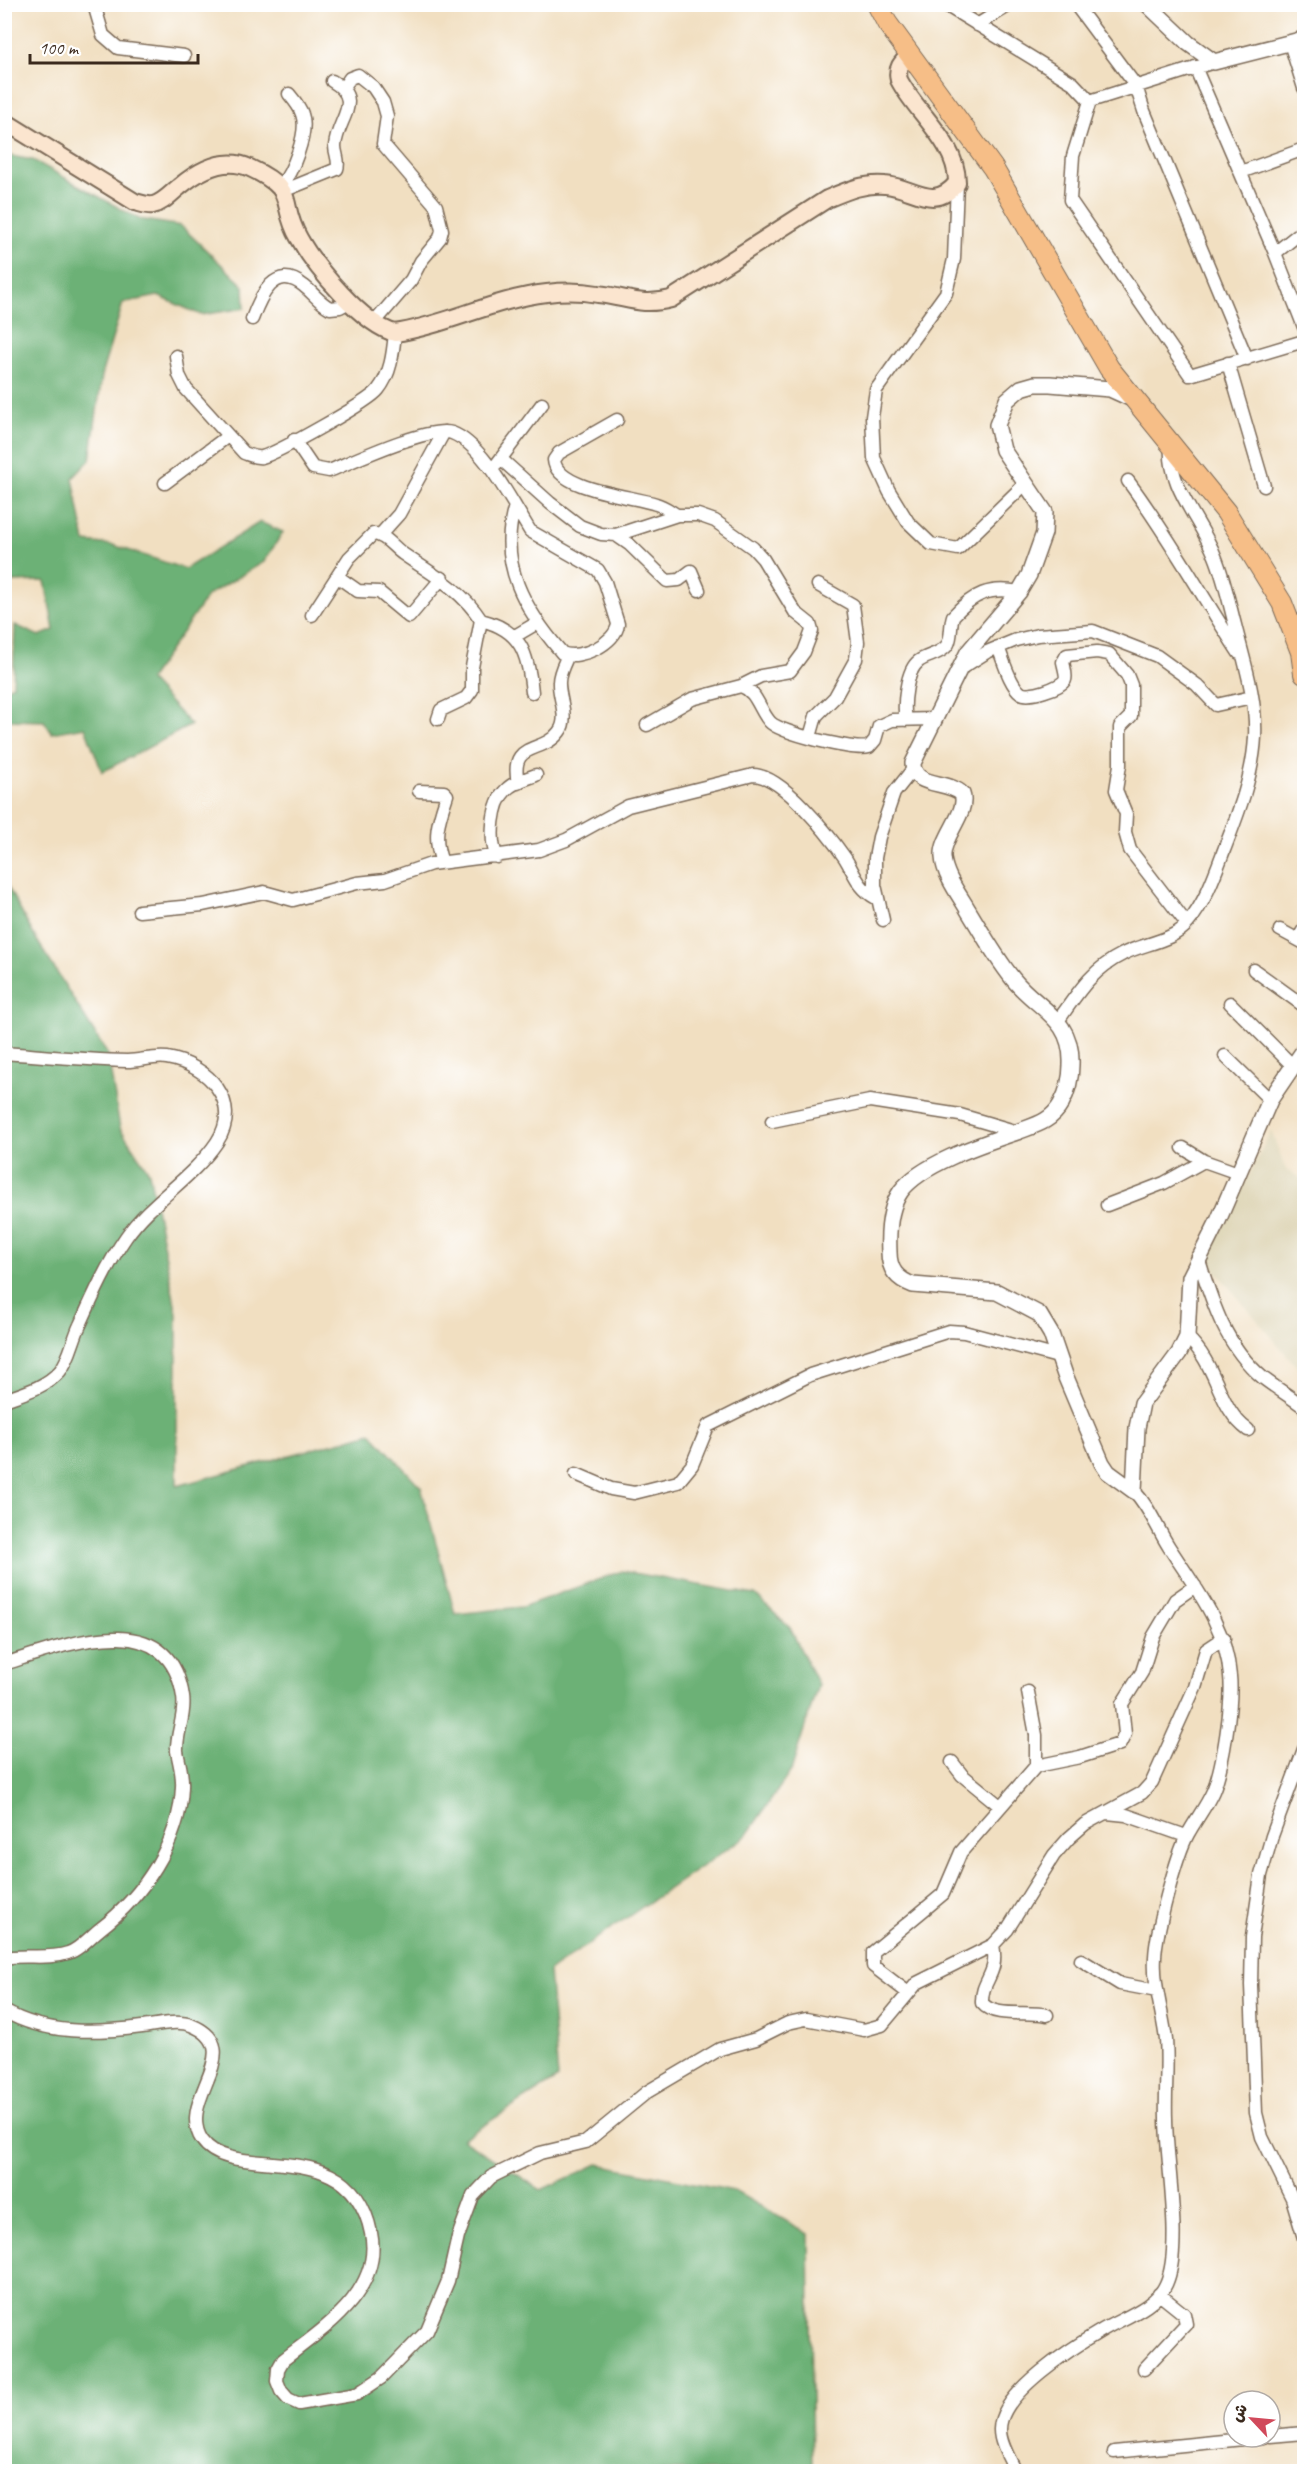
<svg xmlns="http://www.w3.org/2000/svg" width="1309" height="2476" viewBox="0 0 1309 2476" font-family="Caveat,'Playpen Sans Arabic',sans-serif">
  <rect width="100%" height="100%" fill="#fff"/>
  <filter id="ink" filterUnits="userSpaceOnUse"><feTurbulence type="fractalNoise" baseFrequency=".0167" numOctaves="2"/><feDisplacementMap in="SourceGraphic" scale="12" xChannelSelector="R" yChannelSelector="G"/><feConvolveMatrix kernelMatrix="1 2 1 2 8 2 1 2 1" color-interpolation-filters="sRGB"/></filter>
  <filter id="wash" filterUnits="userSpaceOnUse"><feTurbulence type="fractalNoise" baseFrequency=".008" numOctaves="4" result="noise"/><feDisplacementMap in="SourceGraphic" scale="24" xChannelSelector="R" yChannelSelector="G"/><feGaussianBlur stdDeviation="1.35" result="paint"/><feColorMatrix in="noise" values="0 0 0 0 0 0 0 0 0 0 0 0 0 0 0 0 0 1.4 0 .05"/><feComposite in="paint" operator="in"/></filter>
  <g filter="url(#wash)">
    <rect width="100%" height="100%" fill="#f1dfc1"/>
    <!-- built -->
    <path fill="#ddd4b4" d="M1271,1131L1286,1169L1304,1180V1375L1206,1260Z"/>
    <!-- forest -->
    <path fill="#6cb176" stroke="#546e4a" stroke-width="1.5" d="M5,155L33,160L139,219L181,226L244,286L245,308L201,315L158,296L123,303L103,369L90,460L73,478L85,542L113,545L185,569L260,522L283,532L264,562L208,595L149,680L191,725L102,772L85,727L52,733L44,721L5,720V689L13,685L15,625L39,636L54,630L45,581L13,582L5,585Z
      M4,880L35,937L108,1055L120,1128L149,1172L177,1314V1486L371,1433L421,1487L455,1614L522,1607L622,1571L755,1595L790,1628L818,1685L791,1771L746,1836L549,1971L558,2078L462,2139L541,2190L598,2164L734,2191L809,2234L812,2471H5Z"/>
  </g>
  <g filter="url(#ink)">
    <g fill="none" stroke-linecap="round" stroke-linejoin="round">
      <!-- minor casing -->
      <g stroke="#7b6957" stroke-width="15">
        <path id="minor" d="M944,4L1073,83L1090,101L1073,156L1070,200L1190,375L1304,341
          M1075,4L1136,86L1144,111L1247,359
          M95,8L103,35L118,48L184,56
          M977,25L1011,4
          M1290,43L1304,88
          M1195,67L1275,253L1304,327
          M343,88L350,78L358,75L373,87L383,102L387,116L383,144L436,206L442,230L440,238L421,261L411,280L374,323
          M1090,101L1214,62
          M1241,172L1304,149
          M957,183L954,259L946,293L876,390L872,417L874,458L889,491L908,522L931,544L958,549L1025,484
          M280,187C292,173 309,133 302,114C300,107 294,100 289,94
          M283,191L337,169C340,161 335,154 335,146C337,119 365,100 332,81
          M1275,253L1304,230
          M252,319C260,297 275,262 304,286C313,293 320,303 330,308L340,307L349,302
          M176,356L179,375L186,389L244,453C250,455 255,458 262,457C277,453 369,402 378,390C391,374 393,353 395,333
          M1228,363L1264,486
          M617,420L559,453L554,460C556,490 633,496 656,504C664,506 670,511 677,515
          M294,440L313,468L329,471C353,461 430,425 452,433C478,443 501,483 515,506
          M501,459L550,503L580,526L601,534L616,535L677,515H698L715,521L753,548L763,559L795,612L810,624L812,631L804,652L790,671L761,676L741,686
          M496,465L542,404
          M1128,481C1169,536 1201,595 1239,653
          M165,483L228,436
          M515,506L530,531L598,570L605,582L618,624C616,643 580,661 562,653C525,610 497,564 515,506Z
          M380,535L399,514L444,432
          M616,535L629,544L667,581L679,580L691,571L699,590
          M338,577L358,591L379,592L409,617L442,578
          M312,615L349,558L373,534C385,534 394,548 403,554C432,574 461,589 481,620L472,667V690L466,698L441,710L438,719
          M481,620C521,630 528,653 532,692
          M515,636L537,623
          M998,647C1003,659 1010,686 1021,693C1029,698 1060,688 1065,680C1067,676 1064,667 1063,662L1067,655L1097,652L1109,654L1127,675L1131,685V716L1120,727V765L1116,790L1126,814L1125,832L1130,850L1187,924
          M960,669L987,652L1016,640L1038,635L1093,631L1157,656L1197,685L1216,705L1252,697
          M906,720C903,706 906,670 919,661C927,655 942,654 948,644C952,636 950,625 953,616C973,594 990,586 1019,592
          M647,725L692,699L741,686C757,691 759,710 770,722C780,733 854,751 869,747L875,740L879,726L892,720L934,719
          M810,737L816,716L835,697L856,659L858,642L853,605L818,585
          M518,783C509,740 542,755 559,732C570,718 558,697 559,682C559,673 564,664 568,655
          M419,791L444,792L447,795C439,819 432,837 442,862
          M497,857C489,840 492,803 506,790C513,782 526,779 536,775
          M139,911L203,905L264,892L293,900L357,883L385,880L431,864L539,850L566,840L628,806L753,775C782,775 829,835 845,858C855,874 858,888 876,898
          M883,920L875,885V858L879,837L894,793L913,769
          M1280,930L1304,943
          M1298,939L1304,929
          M1254,970L1304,1006
          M1230,1003L1293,1066
          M1058,1021C1077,994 1092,969 1123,954C1144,943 1172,942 1188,923C1205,903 1215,874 1224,850C1238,814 1253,776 1255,737C1257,700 1244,661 1235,625C1229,602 1224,578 1215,556C1200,518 1167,487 1171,444
          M4,1053C45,1056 86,1060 127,1061C140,1061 155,1056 167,1058C208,1065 243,1102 217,1142C192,1179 152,1200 126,1237C108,1263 93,1296 80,1325C73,1339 70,1359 60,1371C46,1387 24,1393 4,1400
          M1225,1056L1270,1100
          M772,1121L870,1101L960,1115L1018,1132
          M1183,1148L1204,1161L1238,1173
          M1107,1205L1164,1183L1204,1161
          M1198,1257C1212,1302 1225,1346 1263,1378C1276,1388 1291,1397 1304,1407
          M1187,1337C1218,1365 1218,1409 1248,1430
          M576,1474L611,1489L634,1493L678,1482L692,1465L708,1426L810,1375L949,1331L964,1332L1058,1357
          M4,1664C62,1646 169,1602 183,1697C186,1715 176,1733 177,1751C179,1763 183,1774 182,1787C180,1842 143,1896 100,1929C91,1936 79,1950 68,1953C47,1960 25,1954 4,1958
          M1304,1749L1272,1836L1261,1875L1252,1937L1251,1985L1256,2113L1262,2137L1292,2198L1304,2238
          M952,1762L962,1775L1000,1806
          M1036,1766L1080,1757L1120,1744L1125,1734L1122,1704L1142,1672L1153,1637L1175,1600L1195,1586
          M1107,1813L1126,1815L1186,1836
          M993,1945C999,1976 981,1979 982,2003C995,2019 1028,2010 1047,2015
          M1081,1960L1120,1984L1157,1991
          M907,1992L873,1966V1952L943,1894L961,1852L1036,1766V1735L1028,1692
          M4,2011C46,2035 96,2033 142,2027C157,2025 177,2020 191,2025C251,2049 175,2100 202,2140C234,2186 350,2129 371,2233C383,2291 323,2329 283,2360L278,2369L277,2381L281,2391L288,2399L299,2404L357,2394L381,2378L427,2331L448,2281L458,2237L473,2196L491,2177L540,2153L586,2142L647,2092L720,2049L756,2039L788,2023L806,2019L864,2030L882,2025L917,1983L993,1945L1007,1930L1054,1855L1069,1838L1085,1824L1142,1793L1152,1782L1195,1687L1206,1650L1224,1638
          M1144,2369L1186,2324L1184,2314L1159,2294
          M1270,2436L1304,2433
          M1114,2452L1263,2437
          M1016,2472C1010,2459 1000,2444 1000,2430C999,2393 1075,2346 1104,2329C1125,2317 1156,2307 1166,2284C1183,2247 1166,2161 1166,2118C1165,2092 1168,2066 1166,2040C1163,2013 1153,1985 1155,1957C1156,1932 1176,1856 1188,1834C1196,1819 1206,1807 1213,1791C1223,1767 1233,1702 1230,1676C1226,1625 1196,1589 1169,1547C1157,1528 1150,1508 1134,1491"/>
      </g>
      <!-- tertiary casing -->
      <g stroke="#7b6957" stroke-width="18">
        <path id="tertiary" d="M1147,4L1188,43L1214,62L1304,39
          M1132,399L1110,389L1050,384H1035L1021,388L1007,400L997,425L1003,450L1045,512L1044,533L1029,575L1019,592L968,652L913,763C912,788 949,780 962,794C969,812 941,837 943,857C944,875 960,896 968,910C982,933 996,958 1013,979C1038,1010 1073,1018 1071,1065C1071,1078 1068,1091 1061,1104C1051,1122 1035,1125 1017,1132C985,1143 922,1163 901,1191C889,1208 888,1232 889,1252C889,1270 897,1279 913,1285L997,1292L1039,1314L1051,1334L1065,1375L1102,1463L1108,1472L1134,1491
          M1134,1491L1137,1428L1142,1403L1179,1353L1187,1337L1190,1277L1218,1221L1270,1100L1304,1050"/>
      </g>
      <!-- secondary casing -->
      <g stroke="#7b6957" stroke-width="20">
        <path id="secondary" d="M4,121L135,202C140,203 147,206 153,205C163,203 171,193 179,187C198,171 224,156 250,168C300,191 278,202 299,238C315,267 363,325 395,333C447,325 494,299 547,293C564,291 581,291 598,294C627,297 640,307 671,299L827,199C846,191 864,183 885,185C914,187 933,212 957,183C958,144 916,113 899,80C896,68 901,63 910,55"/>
      </g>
      <!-- primary casing -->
      <g stroke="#7b6957" stroke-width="22">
        <path id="primary" d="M877,4L887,23L993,168L1109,368L1226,512L1282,603L1301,652L1304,674"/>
      </g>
      <!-- minor -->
      <use href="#minor" stroke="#fff" stroke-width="12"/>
      <!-- tertiary -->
      <use href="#tertiary" stroke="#fff" stroke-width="15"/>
      <!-- secondary -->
      <use href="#secondary" stroke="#fbe5cf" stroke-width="16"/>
      <!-- primary -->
      <use href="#primary" stroke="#f6be87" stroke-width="20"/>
    </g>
  </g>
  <!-- margin -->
  <rect width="1309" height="2476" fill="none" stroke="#fff" stroke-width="24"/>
  <!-- north arrow -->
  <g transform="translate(1252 2419) rotate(296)"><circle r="28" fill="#ffffff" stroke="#b1aaa5" stroke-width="1.5"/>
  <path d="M0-4.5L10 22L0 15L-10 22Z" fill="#d1495b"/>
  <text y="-9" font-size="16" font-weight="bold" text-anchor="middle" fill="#3b2a1e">ش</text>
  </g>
  <!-- scale -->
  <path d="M30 54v9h168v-9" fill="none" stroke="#3b2a1e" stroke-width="3"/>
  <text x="39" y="54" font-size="18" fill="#3b2a1e" stroke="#ffffff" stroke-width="4.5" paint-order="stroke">100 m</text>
</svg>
